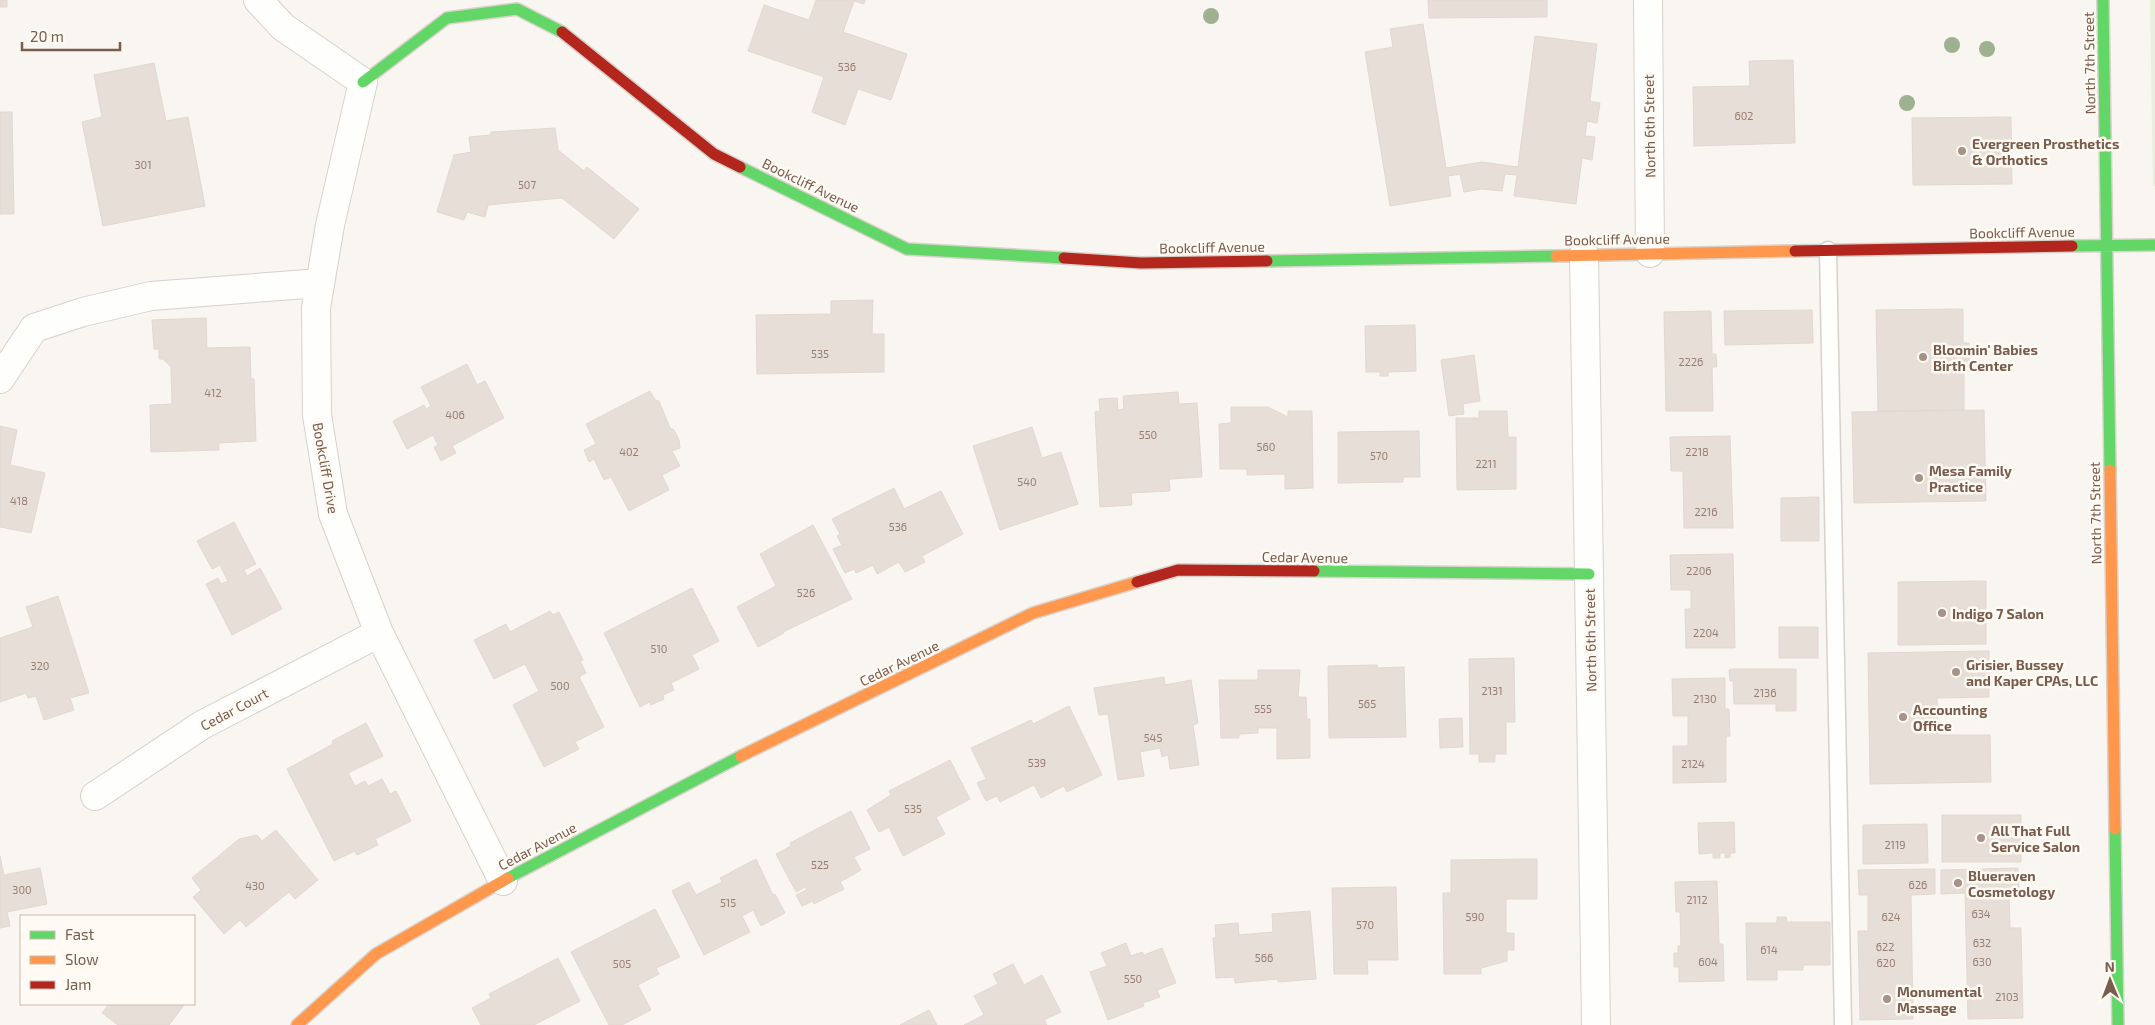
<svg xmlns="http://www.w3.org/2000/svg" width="2155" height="1025" viewBox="0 0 2155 1025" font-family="'Exo 2',sans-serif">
  <rect width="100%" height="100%" fill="#f9f5f0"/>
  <!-- green -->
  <path fill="#e7f0db" d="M2150,0H2155V186H2153Z"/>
  <!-- building -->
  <path fill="#e6ded7" stroke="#e2d8d2" d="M0,0H7V7H0Z
    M816,0H865L864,4L854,1L843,32L907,54L891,100L858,89L845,125L812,112L824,77L748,51L764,5L809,20Z
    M1428,0H1547V17L1429,18Z
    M1423,24L1446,168L1482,162L1518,167L1535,36L1597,44L1590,101L1600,103L1597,123L1587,121L1585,136L1595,137L1592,160L1582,158L1576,204L1514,196L1517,175L1505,174L1502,191L1482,189L1464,192L1460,174L1448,176L1451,196L1390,206L1365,52L1393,47L1390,29Z
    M1793,60L1795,143L1694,146L1693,87L1750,86L1749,61Z
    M154,63L166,121L188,117L205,206L103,226L82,122L102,117L94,75Z
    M0,112H12L14,214H0Z
    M2011,117L2012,184L1913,185L1912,118Z
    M555,128L558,150L584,171L587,167L639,209L614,239L562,198L488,205L485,217L467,212L464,220L437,212L454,155L471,152L469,137L491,135V132Z
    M873,300L872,334H884V372L757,374L756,315L831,314V301Z
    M1963,309V343H1969L1970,370H1964V410L1878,411L1876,310Z
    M1812,310L1813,343L1725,345L1724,311Z
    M1711,311L1712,354H1716L1717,367H1712L1713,411H1666L1664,312Z
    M206,318L207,348L250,347L251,379H254L256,441L219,443V450L151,452L150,405L172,404L171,367L163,359H159V349H154L152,320Z
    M1415,325L1416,371L1388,372V376H1380V372H1366L1365,326Z
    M1474,355L1480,401L1463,404L1464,414L1449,416L1441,360Z
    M467,364L477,385L485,381L504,418L452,446L456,453L441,461L434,447L438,445L433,435L407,449L393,421L424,405L426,409L431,406L421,387Z
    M650,391L655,400L659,401L670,428L674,430L679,440L680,448L672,451L680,466L662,475L669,490L629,511L611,477L604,480L594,459L589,462L584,450L596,444L586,424Z
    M1178,392L1179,404L1197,403L1202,477L1169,479L1170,491L1131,493L1132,505L1100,507L1095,412L1100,411L1099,399L1117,398L1118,410L1124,409L1123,396Z
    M1231,407H1268L1288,417V411H1312L1313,488L1285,489V474L1247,475V469H1220L1219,424L1231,423Z
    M1984,410L1986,501L1854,503L1852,412Z
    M1479,411H1507L1508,437H1516V489L1457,490L1456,418H1479Z
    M0,426L17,430L10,465L45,473L31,533L0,527Z
    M1032,427L1042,458L1061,452L1078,504L1000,530L973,446Z
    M1419,431L1420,477H1403V482L1338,483V432Z
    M1730,436L1733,528H1684L1683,471H1671L1670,437Z
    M894,488L904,509L941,491L963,534L922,556L925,562L905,572L899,562L877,574L873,565L856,573L854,569L845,573L833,549L842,545L837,536L840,534L832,519Z
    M1819,497V541H1781V498Z
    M234,522L256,564L244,570L247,576L260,568L282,609L232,635L206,584L218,578L221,584L228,581L220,565L212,569L197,541Z
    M813,525L852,599L783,632L784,633L758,647L737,607L776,586L760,554Z
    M1733,554L1735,648H1686L1685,609H1691V590H1671L1670,555Z
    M1986,581V644L1898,645V582Z
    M692,588L719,641L692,655L699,669L671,683L674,690L663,695L664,699L651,705L649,702L640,707L604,633Z
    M58,596L89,693L70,698L74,710L44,720L36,696L28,698L26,693L0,702V638L33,627L26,607Z
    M550,611L553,615L559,612L583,660L580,661L586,673L579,677L604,727L575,742L579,749L544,767L513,705L539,691L525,664L494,679L474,640L506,624L510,632Z
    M1779,627H1818V658H1779Z
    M1989,651V697L1937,698L1938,735H1990L1991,782L1870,784L1868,653Z
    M1514,658L1515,722H1506V754H1495V762H1479V754H1470L1469,659Z
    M1377,665L1378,668L1404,667L1406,737L1329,738L1328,666Z
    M1733,669H1796V711H1776V704H1734L1733,681H1730L1729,670Z
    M1258,670H1300L1298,697H1306L1307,719H1310V758L1277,759V728H1258V733L1239,734V738H1221L1219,680H1258Z
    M1164,677L1165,685L1191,680L1198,723L1193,725L1199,765L1170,769L1168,755L1162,757L1160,748L1140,752L1144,776L1118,780L1108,714L1099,715L1094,688Z
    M1725,678V709H1729L1730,736H1726V782L1673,783V746H1688V716H1673L1672,679Z
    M1069,706L1102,775L1067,792L1064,786L1041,798L1034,785L1000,802L997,796L986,801L977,783L986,779L971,748L1031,720L1033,724Z
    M1462,718L1463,747L1440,748L1439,719Z
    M366,723L383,756L348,773L355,786L365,781L368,786L382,779L390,794L396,791L411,821L375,839L378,845L357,855L355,851L334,861L287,769L333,744L332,741Z
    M950,760L970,799L936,817L945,834L903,856L889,827L879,832L867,810L891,795L889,791Z
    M851,811L870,849L854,857L861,870L840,882L844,889L814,904L813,901L802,906L796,895L807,890L805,887L796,892L776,854L791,846L790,843Z
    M1942,815H2021V862H1942Z
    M1734,822L1735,853H1730V857L1725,858V853H1720V858H1713V853L1699,854L1698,823Z
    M1927,824L1928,863L1863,864V825Z
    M276,830L318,880L295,899L289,892L246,927L240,920L224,934L193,897L201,890L192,878L239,839L257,835L262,841Z
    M0,856L4,875L40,868L47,904L7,912L10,926L0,928Z
    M756,859L773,895L775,894L785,913L761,926L753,910L742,916L750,932L704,955L672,891L689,882L696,895L722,882L720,878Z
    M1537,859V899H1506V933H1514V950H1507V961L1481,968V974H1444L1443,893H1451V860Z
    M2018,868L2019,894H2009L2010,928H2021L2023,1018L1968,1019L1965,893L1941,894V870Z
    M1935,869V894L1911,895L1913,1019L1860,1020L1858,931H1868V895H1859L1858,870Z
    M1717,881L1719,944H1723L1724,981L1679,982V967H1674V953H1678V946H1681L1680,912H1676L1675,882Z
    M1396,887L1398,960H1367L1368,974H1334L1332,888Z
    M655,909L680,957L656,968L659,974L638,985L651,1010L622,1025H609L571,952Z
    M1310,911L1316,979L1278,982V979L1235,983L1234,977L1216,978L1213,938H1216L1215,925L1238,923L1239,935L1273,932L1272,914Z
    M1777,917H1786L1787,922H1830V965H1803V970H1777V980H1747L1746,923H1777Z
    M1126,943L1131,956L1142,952L1144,955L1162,948L1176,983L1157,990L1160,997L1143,1003L1144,1006L1108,1020L1090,972L1107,966L1101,953Z
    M558,958L580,1001L534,1025H481L472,1008L491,998L489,994Z
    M1013,964L1024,985L1042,975L1061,1012L1044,1020L1047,1025H964L984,1015L974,996L998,984L993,974Z
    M109,1004H185L169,1025H118L102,1013Z
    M929,1010L937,1025H900Z"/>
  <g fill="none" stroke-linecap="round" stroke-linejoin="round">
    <!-- lane casing -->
    <g stroke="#d7d1cb" stroke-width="19">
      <path id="lane" d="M1828,250L1843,1025"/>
    </g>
    <!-- street casing -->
    <g stroke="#d7d1cb" stroke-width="30">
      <path id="street" d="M258,0L283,27L363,82L330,225L316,308L317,415L333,514L379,633L503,881
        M1648,0L1650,253
        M1584,254L1596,1025
        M0,379L34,328L83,312L151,296L320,283
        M95,796L202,725L379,633"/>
    </g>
    <!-- fast casing -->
    <g stroke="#d9d2cb" stroke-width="14">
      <path id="fast" d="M2103,0L2110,470
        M363,82L447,18L517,9L562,32
        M740,167L907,249L1064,258
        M2072,246L2155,245
        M1267,261L1556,256
        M1314,571L1589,574
        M2115,829L2118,1025
        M508,878L741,756"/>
    </g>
    <!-- slow casing -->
    <g stroke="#d9d2cb" stroke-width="14">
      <path id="slow" d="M1556,256L1795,251
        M2110,470L2115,829
        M741,756L1033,613L1137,582
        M297,1025L376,954L508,878"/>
    </g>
    <!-- jam casing -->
    <g stroke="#d9d2cb" stroke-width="14">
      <path id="jam" d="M562,32L714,154L740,167
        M1795,251L2072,246
        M1064,258L1141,263L1267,261
        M1137,582L1178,570L1314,571"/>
    </g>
    <!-- lane -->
    <use href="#lane" stroke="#fefefd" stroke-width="16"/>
    <!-- street -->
    <use href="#street" stroke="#fefefd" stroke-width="28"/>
    <!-- fast -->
    <use href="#fast" stroke="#63d668" stroke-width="11"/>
    <!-- slow -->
    <use href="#slow" stroke="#ff974d" stroke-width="11"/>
    <!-- jam -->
    <use href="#jam" stroke="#b3261e" stroke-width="11"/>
  </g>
  <!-- trees -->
  <g fill="#9eb190">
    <circle cx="1211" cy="16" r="8"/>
    <circle cx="1952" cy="45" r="8"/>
    <circle cx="1987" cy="49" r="8"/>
    <circle cx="1907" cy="103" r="8"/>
  </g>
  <!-- markers -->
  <g fill="#a69286" stroke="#fffaf3" stroke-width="2">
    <circle cx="1962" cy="151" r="5"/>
    <circle cx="1923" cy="357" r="5"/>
    <circle cx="1919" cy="478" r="5"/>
    <circle cx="1942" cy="613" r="5"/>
    <circle cx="1956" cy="672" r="5"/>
    <circle cx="1903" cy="717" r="5"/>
    <circle cx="1981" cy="838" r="5"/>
    <circle cx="1958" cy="883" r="5"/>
    <circle cx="1887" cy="999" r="5"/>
  </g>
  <g text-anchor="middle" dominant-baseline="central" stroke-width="5" stroke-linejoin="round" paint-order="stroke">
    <!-- number labels -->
    <g font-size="11" fill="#977e72">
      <text x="847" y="66">536</text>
      <text x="1744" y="115">602</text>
      <text x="143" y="164">301</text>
      <text x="527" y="184">507</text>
      <text x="820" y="353">535</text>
      <text x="1691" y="361">2226</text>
      <text x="213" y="392">412</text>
      <text x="455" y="414">406</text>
      <text x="1148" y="434">550</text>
      <text x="1266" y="446">560</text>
      <text x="629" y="451">402</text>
      <text x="1697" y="451">2218</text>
      <text x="1379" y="455">570</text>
      <text x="1486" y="463">2211</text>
      <text x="1027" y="481">540</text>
      <text x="19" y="500">418</text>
      <text x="1706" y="511">2216</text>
      <text x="898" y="526">536</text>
      <text x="1699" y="570">2206</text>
      <text x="806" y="592">526</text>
      <text x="1706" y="632">2204</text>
      <text x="659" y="648">510</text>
      <text x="40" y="665">320</text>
      <text x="560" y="685">500</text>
      <text x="1492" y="690">2131</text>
      <text x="1765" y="692">2136</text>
      <text x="1705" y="698">2130</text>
      <text x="1367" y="703">565</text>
      <text x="1263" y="708">555</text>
      <text x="1153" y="737">545</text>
      <text x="1037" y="762">539</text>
      <text x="1693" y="763">2124</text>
      <text x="913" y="808">535</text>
      <text x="1895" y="844">2119</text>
      <text x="820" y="864">525</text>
      <text x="1918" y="884">626</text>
      <text x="255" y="885">430</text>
      <text x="22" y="889">300</text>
      <text x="1697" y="899">2112</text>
      <text x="728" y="902">515</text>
      <text x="1981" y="913">634</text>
      <text x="1475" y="916">590</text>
      <text x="1891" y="916">624</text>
      <text x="1365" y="924">570</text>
      <text x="1982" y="942">632</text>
      <text x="1885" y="946">622</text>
      <text x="1769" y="949">614</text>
      <text x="1264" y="957">566</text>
      <text x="1708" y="961">604</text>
      <text x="1982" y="961">630</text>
      <text x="1886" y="962">620</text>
      <text x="622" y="963">505</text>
      <text x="1133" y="978">550</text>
      <text x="2007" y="996">2103</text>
    </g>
    <!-- street labels -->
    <g font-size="14" fill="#7a5c4d" stroke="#fffaf3">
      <text transform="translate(2089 63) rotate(-91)">North 7th Street</text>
      <text transform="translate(1649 126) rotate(-91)">North 6th Street</text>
      <text transform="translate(811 185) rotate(26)">Bookcliff Avenue</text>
      <text transform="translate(2022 232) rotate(-1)">Bookcliff Avenue</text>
      <text transform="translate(1617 239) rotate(-1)">Bookcliff Avenue</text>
      <text transform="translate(1212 247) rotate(-1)">Bookcliff Avenue</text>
      <text transform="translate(326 468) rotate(80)">Bookcliff Drive</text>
      <text transform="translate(2095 513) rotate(-91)">North 7th Street</text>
      <text transform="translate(1305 557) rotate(1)">Cedar Avenue</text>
      <text transform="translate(1590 640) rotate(-91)">North 6th Street</text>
      <text transform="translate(899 663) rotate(-26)">Cedar Avenue</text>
      <text transform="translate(234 709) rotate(-28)">Cedar Court</text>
      <text transform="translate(537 846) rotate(-28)">Cedar Avenue</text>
    </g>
    <!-- poi labels -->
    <g font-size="14" font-weight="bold" fill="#7a5c4d" stroke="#fffaf3" text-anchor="start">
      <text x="1972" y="143">Evergreen Prosthetics<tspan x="1972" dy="16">&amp; Orthotics</tspan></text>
      <text x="1933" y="349">Bloomin' Babies<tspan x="1933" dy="16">Birth Center</tspan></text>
      <text x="1929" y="470">Mesa Family<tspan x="1929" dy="16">Practice</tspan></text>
      <text x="1952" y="613">Indigo 7 Salon</text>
      <text x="1966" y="664">Grisier, Bussey<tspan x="1966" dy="16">and Kaper CPAs, LLC</tspan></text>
      <text x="1913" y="709">Accounting<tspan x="1913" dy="16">Office</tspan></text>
      <text x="1991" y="830">All That Full<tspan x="1991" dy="16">Service Salon</tspan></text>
      <text x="1968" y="875">Blueraven<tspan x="1968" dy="16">Cosmetology</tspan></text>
      <text x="1897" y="991">Monumental<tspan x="1897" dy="16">Massage</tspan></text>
    </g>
  </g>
  <!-- legend -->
  <rect x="20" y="915" width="175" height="90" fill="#fffaf3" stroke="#cabbb1"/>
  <rect x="30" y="931" width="25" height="8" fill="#63d668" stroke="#cabbb1"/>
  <text x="65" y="940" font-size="15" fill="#7a5c4d">Fast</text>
  <rect x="30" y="956" width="25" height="8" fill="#ff974d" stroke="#cabbb1"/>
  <text x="65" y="965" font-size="15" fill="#7a5c4d">Slow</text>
  <rect x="30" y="981" width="25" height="8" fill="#b3261e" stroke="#cabbb1"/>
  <text x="65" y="990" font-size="15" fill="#7a5c4d">Jam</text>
  <!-- north arrow -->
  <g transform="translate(2110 980) rotate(359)" stroke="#fffaf3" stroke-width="4" paint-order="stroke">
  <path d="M0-4L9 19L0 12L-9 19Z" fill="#7a5c4d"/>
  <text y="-8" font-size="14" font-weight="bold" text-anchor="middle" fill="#7a5c4d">N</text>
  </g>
  <!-- scale -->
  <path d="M22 42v8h98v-8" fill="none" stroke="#7a5c4d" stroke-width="2.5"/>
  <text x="30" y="42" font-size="15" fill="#7a5c4d" stroke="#fffaf3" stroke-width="4" paint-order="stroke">20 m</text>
</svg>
